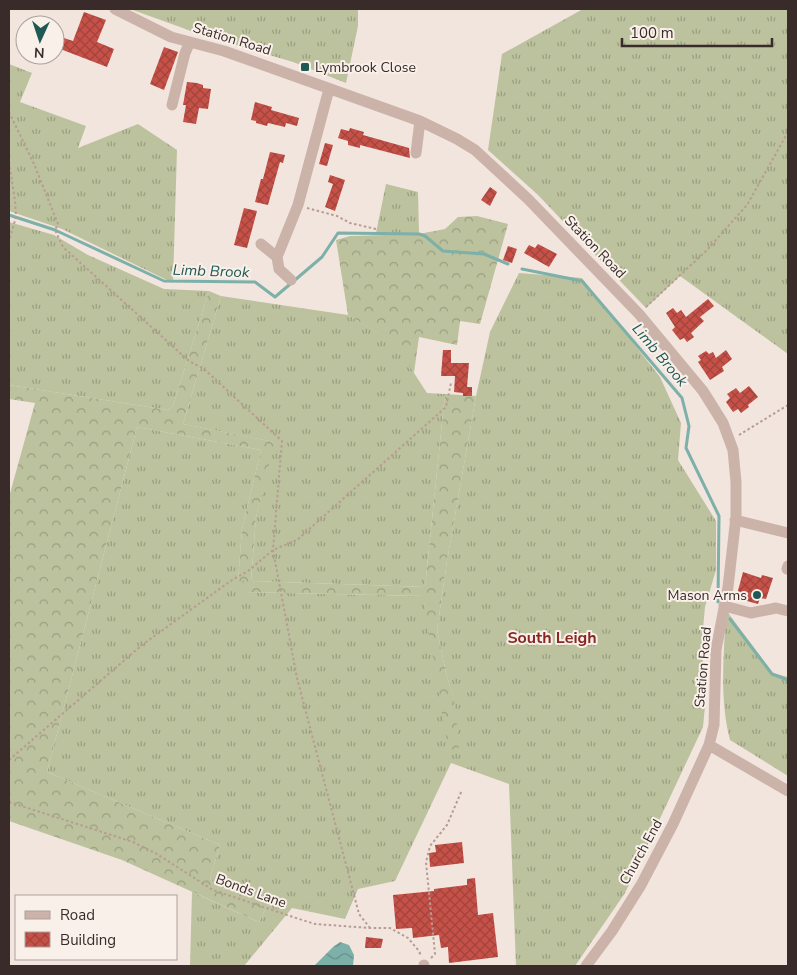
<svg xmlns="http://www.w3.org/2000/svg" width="797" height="975" viewBox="0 0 797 975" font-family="'Nunito Sans',sans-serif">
  <defs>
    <pattern id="grass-tufts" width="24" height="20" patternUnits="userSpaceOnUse" patternTransform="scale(1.25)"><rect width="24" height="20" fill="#bcc29d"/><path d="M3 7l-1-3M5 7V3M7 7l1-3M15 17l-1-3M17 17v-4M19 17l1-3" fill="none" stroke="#9a9e80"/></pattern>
    <pattern id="forest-crowns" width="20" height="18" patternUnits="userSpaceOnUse" patternTransform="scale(1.25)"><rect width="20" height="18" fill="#bcc29d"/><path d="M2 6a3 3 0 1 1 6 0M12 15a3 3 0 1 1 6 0" fill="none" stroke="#9a9e80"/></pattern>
    <pattern id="water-waves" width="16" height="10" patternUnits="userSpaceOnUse" patternTransform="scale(1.25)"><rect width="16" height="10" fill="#7cb0a9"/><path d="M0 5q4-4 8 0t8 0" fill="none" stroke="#678f8a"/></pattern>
    <pattern id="building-cross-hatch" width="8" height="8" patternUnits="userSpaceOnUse" patternTransform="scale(1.25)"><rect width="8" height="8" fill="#c65148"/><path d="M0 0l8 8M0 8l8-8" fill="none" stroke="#a2433c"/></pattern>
  </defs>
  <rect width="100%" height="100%" fill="#f2e5de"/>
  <!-- grass -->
  <path fill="url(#grass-tufts)" d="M130,9H358V26L346,83L293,62L205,36Z
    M583,9H788V354L680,276L646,308L537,194L488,150L502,54Z
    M9,64L32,73L20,102L86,126L78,148L138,124L177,150L173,283L62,229L9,211Z
    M386,184L418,192L419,234L376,233Z
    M9,222L54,235L88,255L164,289L209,291L173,406L168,410L9,385Z
    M519,273L582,278L660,377L681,423L678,460L716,521V570L705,607L701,651L707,686L703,727L625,893L575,966H516L509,784L451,763L395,881L358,889L345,919L292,908L244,966H190L192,892L259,922L269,902L222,888L210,879L220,845L47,772L137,427L261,450L242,529L238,581L244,580L243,592L424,596V603L455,704L446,673L437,630L447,561L476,396L490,332Z
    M221,296L348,315L399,345L414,373L427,393L445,394L425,587L251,581L256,517L274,442L183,424Z
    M726,610L773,673L788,677V776L730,740C719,698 724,653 726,610Z"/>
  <!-- forest -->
  <path fill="url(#forest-crowns)" d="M477,216L508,224L480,324L460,321L457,345L419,337L414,373L398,345L348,315L336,240L350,236L419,234L445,229L458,217Z
    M209,291L221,296L183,424L275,442L256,517L251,581L425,587L445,394L476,396L447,561L437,630L446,673L455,704L459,750L448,749L424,603V596L242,592L244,581H238L242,529L261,450L137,427L47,772L220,845L210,879L222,888L269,902L259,922L122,860L9,821V497L35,403L9,399V385L168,410L173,406Z"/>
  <!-- water -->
  <path fill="url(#water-waves)" d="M340,942L349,945L354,955L353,966H314L333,947Z"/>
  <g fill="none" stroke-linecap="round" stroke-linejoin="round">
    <!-- stream -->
    <path stroke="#7cb0a9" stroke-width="3" d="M9,215L55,230L164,281L255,282L275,297L322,257L338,233L419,234L425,236L443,251L484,254L508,264
      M522,269L582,281L682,398L689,426L686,448L719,516L718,602
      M730,619L772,674L788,680"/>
  </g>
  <!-- building -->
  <path fill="url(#building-cross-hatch)" d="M84,12L106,20L97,42L114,49L107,67L55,47V35L73,41Z
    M164,47L178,52L164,90L150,84Z
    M187,82L197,83L203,85V88L211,89L208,109L199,108L196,124L183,122L186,105H183Z
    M255,102L272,107L271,110L299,118L297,126L286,123L285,127L268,123L267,126L256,123V121L251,120Z
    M350,128L364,132L363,135L409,148L410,158L360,145V148L348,145V141L338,138L341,129L349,131Z
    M325,143L333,145L327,166L319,164Z
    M270,152L285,155L283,163L280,162L268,205L255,202L261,179H263Z
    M330,175L345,180L335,211L325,207L333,184L328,182Z
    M490,187L497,192L490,206L481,200Z
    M244,208L257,211L247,248L234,245Z
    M538,244L557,254L549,267L524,253L529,245L535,248Z
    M508,246L517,249L512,263L503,260Z
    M708,299L714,306L700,317L704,321L691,333L694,337L687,342L684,338L680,340L672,330L675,327L666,313L673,308L677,313L681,310L686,317Z
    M443,350H451V363H469L467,387H472V396H463V393L454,392L455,376H441Z
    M726,350L732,359L722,367L724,371L710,380L698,362L701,360L698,356L706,351L709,354L713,352L716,358Z
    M749,386L758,397L748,405L749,407L741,413L738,409L733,412L726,402L730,398L727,394L736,388L740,393Z
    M743,572L761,578L762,575L773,578L766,599L760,598L758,604L736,598Z
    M462,842L464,863L430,867L429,853L436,852L435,845Z
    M475,878L478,915L493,913L498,957L449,963L448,947L441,948L439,935L413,938L412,928L396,929L393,895L434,891V889L467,885V879Z
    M366,937L383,939L381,948H365Z"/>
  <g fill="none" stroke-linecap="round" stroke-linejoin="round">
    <!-- path -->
    <path stroke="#b79c93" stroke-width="2" stroke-dasharray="2.5 2.5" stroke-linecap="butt" d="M9,112L34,164L58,224L55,230L63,247L189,361L204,369L282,441L273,550L297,678L359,914L370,928
      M9,162L15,201L16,217L9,241
      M307,208L337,216L350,223L376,229
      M646,307L706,251L747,205L788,132
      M739,435L788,405
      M9,760L142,645L232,580L248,571L273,550L297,540L446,407L451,383
      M9,802L133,842L157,854L213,890L299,919L315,924L370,928H390L408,938L419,951L421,956
      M431,958L435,954L426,862L430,846L447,825L462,790"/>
    <!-- minor -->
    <path stroke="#cbb3a9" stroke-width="11" d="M115,9L171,37L224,51L420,121L457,139L475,150L528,199L639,314L703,391L723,423L733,450L736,482V517L728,587L716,650L714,725L709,745L673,824L641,885L612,931L586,966
      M172,105L185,53L190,42
      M416,153L420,121
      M261,244L277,257L279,269L291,280
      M277,257L298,205L329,89
      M735,520L788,533
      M787,569L788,566
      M724,606L751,613L776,608L788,611
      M709,745L788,791
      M424,966V965"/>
  </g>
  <!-- markers -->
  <g fill="#1e5a53" stroke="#faf0ea" stroke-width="2">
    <rect x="300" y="62" width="10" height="10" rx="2.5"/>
    <circle cx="757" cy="595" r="5"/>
  </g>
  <g text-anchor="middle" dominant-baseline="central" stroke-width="4" stroke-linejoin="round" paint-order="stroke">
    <!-- street labels -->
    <g font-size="14" fill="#382b29" stroke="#faf0ea">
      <text transform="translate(232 39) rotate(17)">Station Road</text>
      <text transform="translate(595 247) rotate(46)">Station Road</text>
      <text transform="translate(703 667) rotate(-85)">Station Road</text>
      <text transform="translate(641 852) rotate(-61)">Church End</text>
      <text transform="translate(251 891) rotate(20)">Bonds Lane</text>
    </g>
    <!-- poi labels -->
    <g font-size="14" fill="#382b29" stroke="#faf0ea" text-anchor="start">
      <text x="315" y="67">Lymbrook Close</text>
      <text x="747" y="595" text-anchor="end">Mason Arms</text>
    </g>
    <!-- water labels -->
    <g font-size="15" font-style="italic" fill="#1e5a53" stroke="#faf0ea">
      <text transform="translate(211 271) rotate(2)">Limb Brook</text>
      <text transform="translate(660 355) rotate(50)">Limb Brook</text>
    </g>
    <!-- quarter labels -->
    <g font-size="16" font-weight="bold" fill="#872822" stroke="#faf0ea">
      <text x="552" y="638">South Leigh</text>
    </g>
  </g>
  <!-- border -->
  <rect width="797" height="975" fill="none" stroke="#382b29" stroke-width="20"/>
  <!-- legend -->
  <rect x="15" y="895" width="162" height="65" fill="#faf0ea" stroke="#aca19d"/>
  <rect x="25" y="911" width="25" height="8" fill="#cbb3a9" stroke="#aca19d"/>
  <text x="60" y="920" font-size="15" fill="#382b29">Road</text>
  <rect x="25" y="932" width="25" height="15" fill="url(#building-cross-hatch)" stroke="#aca19d"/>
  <text x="60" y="945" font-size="15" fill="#382b29">Building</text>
  <!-- north arrow -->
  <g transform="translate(40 40) rotate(183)"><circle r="24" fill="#faf0ea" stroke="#aca19d"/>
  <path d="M0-4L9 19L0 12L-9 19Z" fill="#1e5a53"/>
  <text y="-8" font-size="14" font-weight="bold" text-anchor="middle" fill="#382b29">N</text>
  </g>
  <!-- scale -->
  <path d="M622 38v8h150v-8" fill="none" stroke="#382b29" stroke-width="2.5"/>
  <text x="630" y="38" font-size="15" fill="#382b29" stroke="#faf0ea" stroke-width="4" paint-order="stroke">100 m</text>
</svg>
